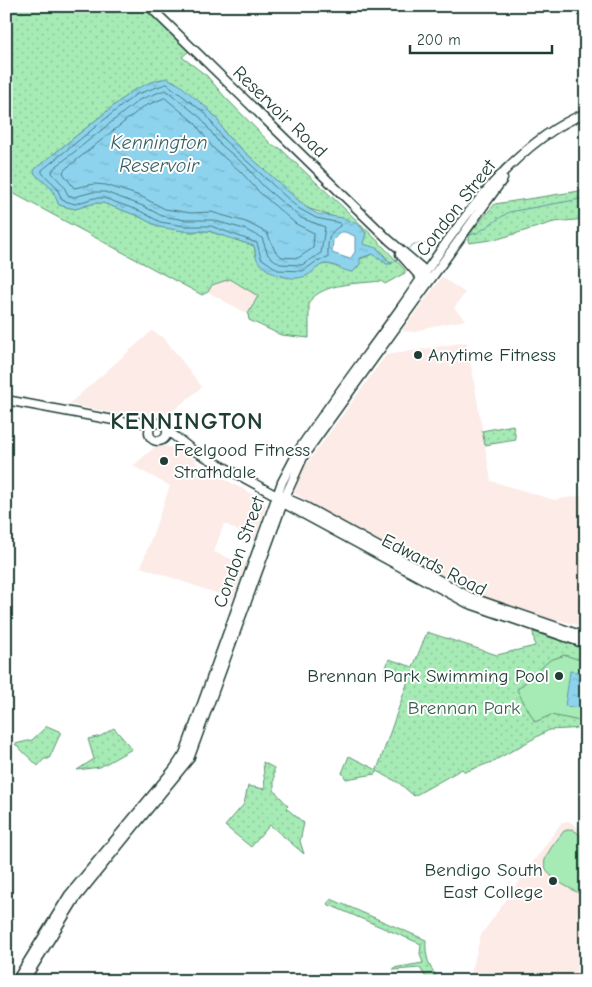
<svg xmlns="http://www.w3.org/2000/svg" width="592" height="987" viewBox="0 0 592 987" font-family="'Comic Neue',sans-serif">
  <defs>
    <pattern id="green-dots" width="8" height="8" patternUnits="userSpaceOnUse" patternTransform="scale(1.25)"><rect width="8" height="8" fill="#a6eab5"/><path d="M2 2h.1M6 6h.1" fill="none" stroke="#8eca9c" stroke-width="1.8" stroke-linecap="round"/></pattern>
    <pattern id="water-ripples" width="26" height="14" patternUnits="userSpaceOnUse" patternTransform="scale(1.25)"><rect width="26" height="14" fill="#8dd3ee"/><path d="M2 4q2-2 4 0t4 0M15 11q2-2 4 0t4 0" fill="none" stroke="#79b6cd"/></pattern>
  </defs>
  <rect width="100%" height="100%" fill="#fff"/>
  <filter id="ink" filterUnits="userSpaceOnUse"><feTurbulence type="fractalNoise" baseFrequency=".02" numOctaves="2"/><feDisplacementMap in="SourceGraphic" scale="10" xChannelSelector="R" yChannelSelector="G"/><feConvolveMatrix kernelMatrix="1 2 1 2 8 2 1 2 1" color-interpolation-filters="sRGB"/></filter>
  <g filter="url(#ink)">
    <!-- built -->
    <path fill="#fcebe7" d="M442,277L465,293L454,308L466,320L428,327L416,332L402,331Z
      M229,279L258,296L248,314L208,292L212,285Z
      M152,331L164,338L202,387L169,414L158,418H138L69,404Z
      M467,342L491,481L554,500L584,495L586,628L560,620L558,622L471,592L383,542L330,516L294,493L301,472L386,355Z
      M157,445L170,447L197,461L196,464L263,500L266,506L254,540L224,523L214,552L241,563L246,562L233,599L141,567L170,486L133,466Z
      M568,821L586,833V981H469L481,935L562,822Z"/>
    <!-- green -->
    <path fill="url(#green-dots)" stroke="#629474" fill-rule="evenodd" d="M6,6H144L189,51L182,57L207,76L224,96L273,146L280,148C322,189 366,226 405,270V273L385,284L381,281C358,284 324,282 309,302V338L281,335L249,320L248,314L258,296L230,279L212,285L208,292L202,295L7,190ZM161,79L174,81L209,110L217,119L227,136L307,208L361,226L366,233L362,244L381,251L389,262L392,263L387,264L373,254L358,260L360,264L353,272L328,264L320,265L309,274L300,277L256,257L254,246L208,231L191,232L159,227L138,216L103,203H95L75,209L59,205L52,188L35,174L36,168L132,91Z
      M586,190V219L554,222L498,239L469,243V234L495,204Z
      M513,425L516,440L485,445L482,431Z
      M427,632L497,655L535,646L533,632L586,649V728L549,730L492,762L465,772L462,769L414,796L399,783L377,771L375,774L346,779L342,773L349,756L377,770L408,681L384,673L389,659L413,667Z
      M47,726L61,732L49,759H44L38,766L15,744L32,740Z
      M114,728L132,749L100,767L77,770L94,759L88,739L101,736Z
      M263,762L274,768V790L288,806L286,808L304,823L300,841L304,854L270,825L251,847L225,826L244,804L248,786L265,789Z
      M331,899L426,940C425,957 429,969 441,981H428L420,968L394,970L393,968L423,963L420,954L421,944L327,904Z"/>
    <!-- pitch -->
    <path fill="#a6eab5" stroke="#629474" d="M565,655L586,662V716L580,721L551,715L535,722L517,690L550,660Z
      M572,829L586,839V897C573,889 537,876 546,857C550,848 558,839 564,831Z"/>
    <!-- water -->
    <path fill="url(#water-ripples)" stroke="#6197a4" fill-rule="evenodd" d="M167,78L180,85L209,110L217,119L227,136L307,208L318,214L343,218L358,224L366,233L363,244L377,248L389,262L392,264H387L373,254L360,258V264L353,272C345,272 337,265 328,264C319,263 315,271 308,275C292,283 267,274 258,261C255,257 256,251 254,246L209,231H184L159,227L138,216L103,203H95L75,209L59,205L52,189L35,174L34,170L132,91L151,82ZM340,232H345L355,236V252L350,259L332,253L333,240Z
      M570,671L583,673L581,708L565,706Z"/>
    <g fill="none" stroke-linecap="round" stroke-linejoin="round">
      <!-- shore -->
      <path stroke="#4b797e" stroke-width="1" d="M167,84L205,113L224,140L298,208L316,218L340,223V226C326,234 328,245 328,258L317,261L303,271L278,270L261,258L257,243L211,226H185L160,222L140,211L104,198H94L75,204L62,200L56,186L42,173V170L135,95Z
        M166,90L201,118L219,143L246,166L264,187L301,218L325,227L321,253L302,265L280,264L268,255L262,238L244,229L212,220H185L162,216L143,206L105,192H93L74,197L68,195L63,185L52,173L53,169L139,100Z
        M165,98L195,123L213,148L240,171L259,192L296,224L314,233L313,248L298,258L282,257L275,251L267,233L246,222L211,212L191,213L165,209L140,196L106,185L94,184L74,188L63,173L64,170L143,107Z"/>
      <!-- stream -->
      <path stroke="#6197a4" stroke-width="1" d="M470,235L477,233L509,212L586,198
        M409,248L414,244H426L437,233L448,234
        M392,263L397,259"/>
      <!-- secondary casing -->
      <g stroke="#1f3d34" stroke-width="11">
        <path id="secondary" d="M149,6L389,240L423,269L427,278
          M400,254L424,281
          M6,400L124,422L155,423
          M149 432a9 9 0 1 1 18 0a9 9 0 1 1-18 0Z
          M168,431L191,449L277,496L283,503L467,603L586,644
          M281,496L306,507L470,597L586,637
          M16,981L69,895L174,769L184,754L282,482L300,448C332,401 367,355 400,309C449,240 505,145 586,113
          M24,981L75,899L189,759L285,497L304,455L503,179"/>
      </g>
      <!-- secondary -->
      <use href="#secondary" stroke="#fff" stroke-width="8"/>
    </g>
  </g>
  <!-- markers -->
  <g fill="#1f3d34" stroke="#fff" stroke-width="2">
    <circle cx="418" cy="355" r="5"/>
    <circle cx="164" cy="461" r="5"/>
    <circle cx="559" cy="676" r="5"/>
    <circle cx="553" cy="881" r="5"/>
  </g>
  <g text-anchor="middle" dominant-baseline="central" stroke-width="4" stroke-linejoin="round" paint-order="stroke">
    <!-- street labels -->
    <g font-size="19" fill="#1f3d34" stroke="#fff">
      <text transform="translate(280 112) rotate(44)">Reservoir Road</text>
      <text transform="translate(456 208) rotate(-52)">Condon Street</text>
      <text transform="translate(239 552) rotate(-70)">Condon Street</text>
      <text transform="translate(434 565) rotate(27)">Edwards Road</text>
    </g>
    <!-- poi labels -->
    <g font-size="19" fill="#1f3d34" stroke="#fff" text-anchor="start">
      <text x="428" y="355">Anytime Fitness</text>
      <text x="174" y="450">Feelgood Fitness<tspan x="174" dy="22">Strathdale</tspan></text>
      <text x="549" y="676" text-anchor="end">Brennan Park Swimming Pool</text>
      <text x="543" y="870" text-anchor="end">Bendigo South<tspan x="543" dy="22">East College</tspan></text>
    </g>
    <!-- park labels -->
    <g font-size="19" fill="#3a604e" stroke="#fff">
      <text x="464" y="708">Brennan Park</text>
    </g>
    <!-- water labels -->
    <g font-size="20" font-style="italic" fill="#3a6262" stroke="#fff">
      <text x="159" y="142">Kennington<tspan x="159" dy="23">Reservoir</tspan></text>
    </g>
    <!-- district labels -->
    <g font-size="24" font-weight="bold" letter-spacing="1" fill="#1f3d34" stroke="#fff">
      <text x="187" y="421">KENNINGTON</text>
    </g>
  </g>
  <!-- margin -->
  <rect width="592" height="987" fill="none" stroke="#fff" stroke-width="25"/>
  <rect x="12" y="12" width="567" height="962" fill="none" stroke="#1f3d34" stroke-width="2" filter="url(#ink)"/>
  <!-- scale -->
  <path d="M410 45v8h142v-8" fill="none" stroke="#1f3d34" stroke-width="2.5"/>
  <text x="417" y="45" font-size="15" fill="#1f3d34" stroke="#ffffff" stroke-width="4" paint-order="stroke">200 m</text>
</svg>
